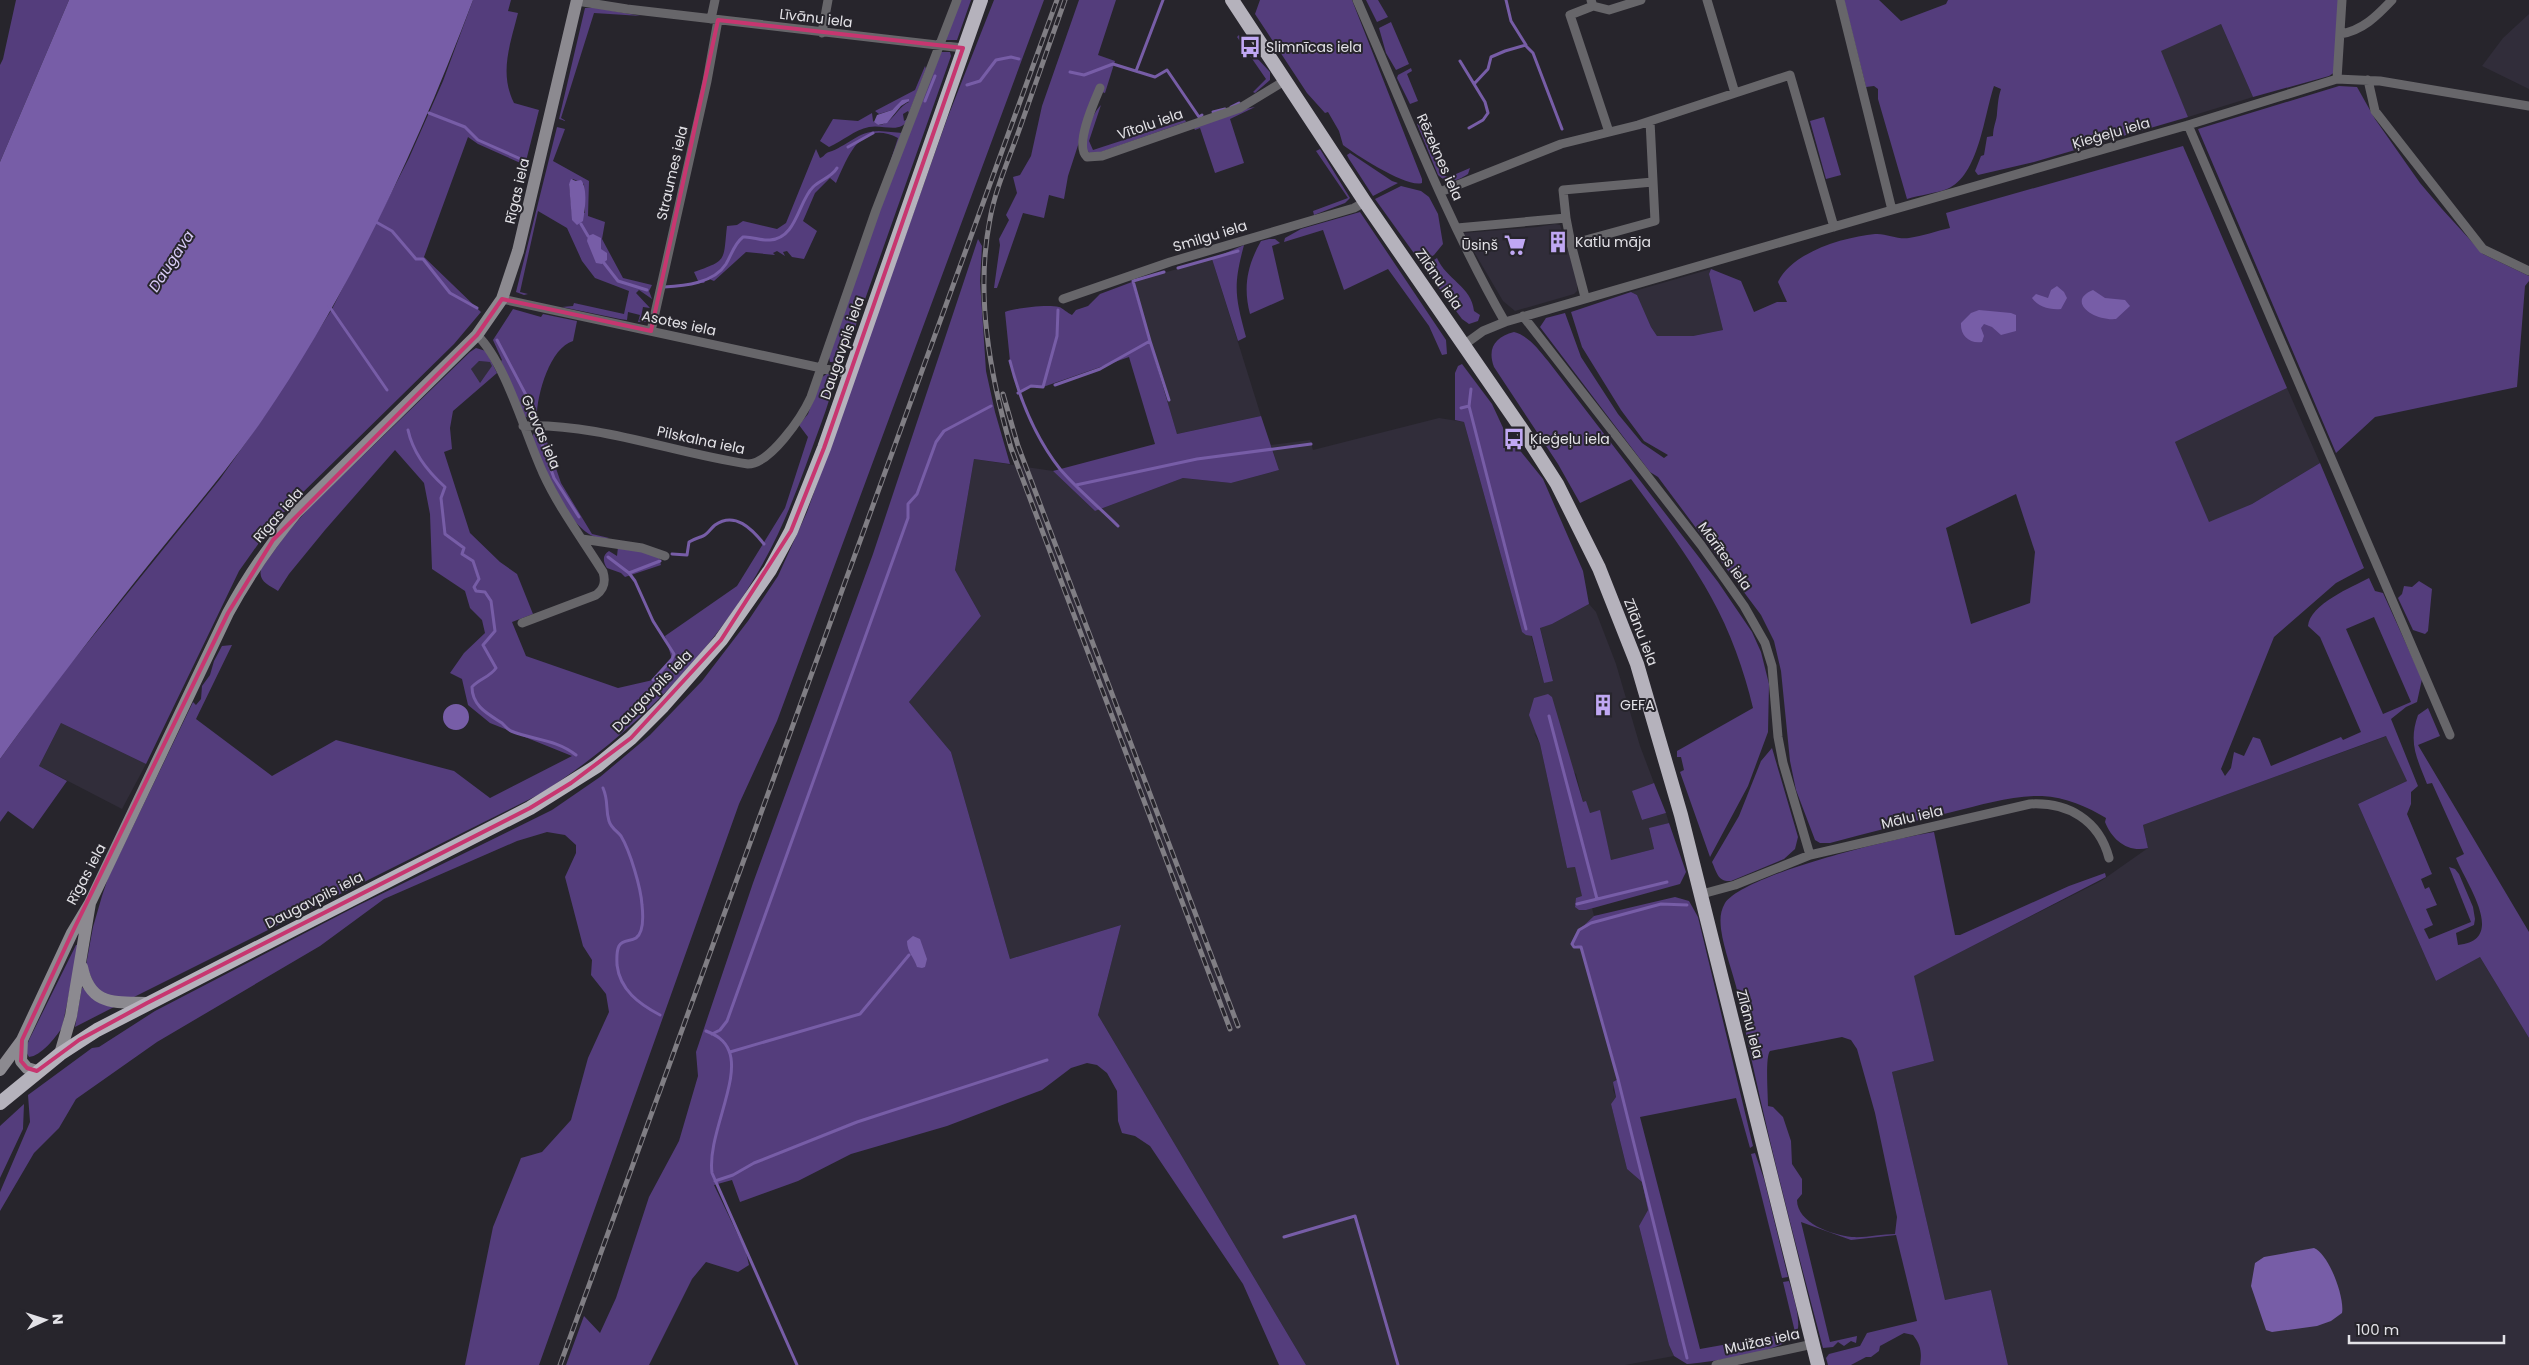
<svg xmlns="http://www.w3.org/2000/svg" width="2529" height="1365" viewBox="0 0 2529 1365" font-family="Poppins,sans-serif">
  <rect width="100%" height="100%" fill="#27252c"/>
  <!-- built -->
  <path fill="#312d3a" d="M2529,14V89L2482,66L2503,38Z
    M2221,24L2253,97L2188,117L2160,51Z
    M1555,224L1560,225L1577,279V291L1574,294L1515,311L1503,301L1463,233L1537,227Z
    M1212,259L1261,416L1177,434L1132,282Z
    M1711,269L1709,274L1723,330L1693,336H1657L1651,327L1637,295L1631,292Z
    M479,361L490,362L493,366L479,384L471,369Z
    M2287,388L2320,463L2252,504L2209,523L2175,442Z
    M1439,418L1464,422L1522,632L1531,635L1544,683L1553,680L1540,627L1552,624L1589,604L1596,612L1616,664L1640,746L1654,783L1633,791L1642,820L1666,813L1669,823L1649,829L1654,849L1611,860L1599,811L1590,813L1583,802L1576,774L1534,733L1540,744L1567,868L1575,867L1586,910L1592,908L1594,916L1574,938L1581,947L1618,1079L1615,1080L1613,1090L1616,1097L1611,1104L1627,1169L1642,1182L1648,1210L1639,1226L1669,1345L1674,1356L1625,1365H1306L1098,1015L1121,925L1010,959L951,752L909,702L981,616L955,570L974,459L1053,471L1095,511L1183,478L1231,483L1279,470L1271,445L1310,440L1313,450Z
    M61,723L146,764L122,809L39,766Z
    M2387,736L2407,781L2358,804L2436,981L2480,957L2529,1038V1365H2008L1991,1290L1945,1300L1892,1072L1934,1061L1913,976L2101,881L2148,848L2143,825Z"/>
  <!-- green -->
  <path fill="#543d7c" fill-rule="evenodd" d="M16,0H69L0,162V65L3,59Z
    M473,0H511L508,11L518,13C510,45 499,73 514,103L539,110L525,165L478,144L468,137L424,257L481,312L454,344L293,502L266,533L239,571L146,764L61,723L39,766L67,781L33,829L8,811L0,822V759L59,678L220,479L264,417L332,309L409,158L443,81Z
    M961,0H971L957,40H945Z
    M994,0H1044L777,721L739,804L539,1365H465L493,1227L521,1158L542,1152L571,1120L588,1058L609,1012L606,994L591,975L592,960L583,946L565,877L576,853V845L565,835L547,832L517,841L384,899L320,946L157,1042L76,1099L59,1128L34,1153L0,1211V1192L30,1122L28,1095L92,1048L99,1047L155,1011L357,906L552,810L600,777L650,735L702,681L748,621L778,576L807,512L947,119Z
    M1079,0H1116L1098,55L1115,61L1105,93L1096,90L1068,176L1064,199L1049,195L1044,218L1023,213L997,288H994L1000,245L999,239L1009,220L1006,215L1017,193L1013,177L1020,175L1031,156L1042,106Z
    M1260,0H1352L1422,179V183C1407,188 1356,155 1343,145L1339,131L1328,112L1325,113L1307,93L1255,14Z
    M1366,0H1378L1388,17L1377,22Z
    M1844,0H1879L1901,21L1946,4L1948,0H2339L2335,72L2329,76L2253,97L2221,24L2161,51L2188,117L2034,162L1978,175L1975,171L1981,156L1984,155L1987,137L1993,136C1993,126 1997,120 1997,113C1998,104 1998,98 2001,89L1994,86C1984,115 1979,176 1947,189C1937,193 1920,195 1907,199L1878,99V89L1874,86L1866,87Z
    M585,8H597L641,16L594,13L561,118L566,121L559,119Z
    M1391,22L1409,64L1396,70L1386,53L1379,28Z
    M1239,35L1245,39L1242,42L1252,57L1255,56L1270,72V80L1255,93L1253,92L1266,79L1237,37Z
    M941,52H950L951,56L845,356L841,362H830L829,357L878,214Z
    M925,66L926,69L909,113L908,111L903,114L904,121L909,118C901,135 884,124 869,127C854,130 843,141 829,147L820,141L833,119L858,121L872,113L873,121L878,125C892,125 897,107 909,102L904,100L892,110L879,114L875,111L915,90Z
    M1411,68L1412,71L1407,74L1418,101L1410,104L1397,78L1398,75Z
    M2339,86L2357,87L2375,119L2420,183L2442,209L2483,254L2529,276V281L2525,286L2517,387L2375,417L2336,453L2198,129Z
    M1101,105L1089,141L1093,150L1185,120L1186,122L1101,152L1090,153L1085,149C1084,136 1092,114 1101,105Z
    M1255,107L1230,119L1244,163L1215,173L1200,128L1195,130L1194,128L1245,109Z
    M1824,117L1841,175L1826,179L1810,121Z
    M1425,121L1428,136L1445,176L1449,177L1470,168L1468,174C1457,181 1448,185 1438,175L1417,124Z
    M557,127L565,129L553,161L589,181L588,216L605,222L602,239L623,278L652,285L649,291L652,299L639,290L636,293L650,308L643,307L641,317L649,318L645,322H638L640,315L628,312L627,320L620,319L562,307L573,306L574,303L624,314L629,291L595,278L582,261L567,228L538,211L520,292L528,294L524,295L516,292ZM573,179L584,184L585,213L572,214L569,184Z
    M879,131L903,133L885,178L898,138C861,119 848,156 836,183L830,178L815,193L803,221L817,231L804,259L792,257L787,251L783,252L785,256L777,251L773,253L775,255L746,252L714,281L707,278L704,283H699L694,272C728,260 723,261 727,226L737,225L743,221L777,229L786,223L816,149L820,158C824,157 825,153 829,152C846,147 858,131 879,131Z
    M2183,146L2287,388L2175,442L2209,522L2252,504L2320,463L2364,568L2336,583L2274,637L2221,769L2225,776L2231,768L2234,752L2244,756L2253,737L2260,739L2271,766L2341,737L2343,740L2361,732L2320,637L2308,626C2310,604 2352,587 2369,578L2375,591L2383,593L2422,679L2417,702L2406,707L2391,719L2418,786L2411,792V804L2407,814L2432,874L2421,879L2425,889L2429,887L2437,905L2426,909L2433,925L2424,929L2429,939L2471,922L2449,867L2455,869L2459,874L2473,907L2475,919L2474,925L2456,933L2458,945C2508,940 2466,884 2456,858L2464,854L2432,783L2427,784C2417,758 2408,743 2418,715L2428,708L2440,736L2418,745L2529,932V1038L2480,957L2436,981L2358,804L2407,781L2386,736L2143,825L2148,848C2128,853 2112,840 2105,822L2106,818C2088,807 2065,797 2042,796C2013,795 1981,805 1952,812C1911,822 1870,832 1830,843H1820L1815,840L1796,790L1790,761L1781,671L1774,641L1761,615L1658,477L1650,472L1540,327L1546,318L1565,313L1581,357L1618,414L1642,443L1664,458L1668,455L1644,441L1621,410L1582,347L1571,312L1631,292L1637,295L1651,327L1657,336H1693L1723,330L1709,274L1711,269L1741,281L1754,312L1777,302H1787L1778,282C1792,252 1844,237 1875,234C1886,233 1898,240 1909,238C1923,236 1936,231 1950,228L1946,213ZM2016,494L2035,552L2030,603L1971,624L1946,528ZM2374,617L2411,702L2383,714L2346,629Z
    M1320,149L1350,198L1345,203L1314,215L1313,211L1348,198L1316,151Z
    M1350,153L1392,181L1398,183L1373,196L1349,159L1347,155Z
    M1401,186L1421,191L1429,197L1438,214L1443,244L1434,255L1421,263L1375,199Z
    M1360,212L1446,340L1447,354L1442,355L1429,326L1388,269L1344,290L1323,230L1284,242L1285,238L1301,229Z
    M978,239L982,246L980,281L986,371L995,412L1010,464L974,459L955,570L981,616L909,702L951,752L1010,959L1121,925L1098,1015L1306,1365H1279L1243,1284L1150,1146L1135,1136L1122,1133L1118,1121L1117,1091L1107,1073L1097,1065L1087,1063L1071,1068L1042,1090L947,1126L851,1154L798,1181L740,1202L732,1180L714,1185L746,1252L749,1265L738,1272L706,1262L692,1279L649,1365H566L584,1316L600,1333L616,1298L649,1197L679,1141L698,1076L696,1052L753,883L873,554Z
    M1269,239H1275L1280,243L1272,246L1284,299L1250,314C1243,287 1247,266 1261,241Z
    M1244,245C1233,286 1235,296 1246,337L1238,341L1212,259Z
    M1437,258C1446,279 1472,287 1474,311L1480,315L1478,321L1469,324L1462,319L1423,267Z
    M1132,282L1177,434L1261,416L1279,470L1231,483L1183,478L1095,511L1053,471L1155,444L1129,357L1043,387L1031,386L1019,392L1010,361L1005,312C1016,308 1047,304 1059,307C1063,308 1067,313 1072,315L1076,310L1088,306L1100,294Z
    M513,309L541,317L543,314L577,321L573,341C549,348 535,400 537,422L524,416L501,361L502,360L493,340Z
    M1514,332C1529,336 1538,349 1548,361L1718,582L1752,632L1761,652L1769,684L1768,732L1748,786L1710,857L1680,772L1684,770L1681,757H1677V751L1753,708C1744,670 1730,631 1711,597C1688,555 1659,517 1631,479L1580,503L1558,464L1494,367C1487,348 1495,337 1514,332Z
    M476,348L486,351L497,373L453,411L450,428L452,449L444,452L470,533L500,562L517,574L533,614L512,622L526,656L618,688L653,680L672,659L665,636L737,586L785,508L808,437L799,425L808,414L821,378L828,373L836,376V382C830,395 827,408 822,421C808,459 795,498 778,534C729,638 637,733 540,794L134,997L127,999L98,993L86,965L93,927L102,896L108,878L193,702L196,705L201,699L202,686L210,675L214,661L222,646L232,645L196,719L272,776L336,740L454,771L490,798L572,756L490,723L468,705L462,679L450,673L464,653L485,633L482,620L470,608L465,591L432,569L430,514L424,483L395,450L325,530L289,574L278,591C269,585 258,582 261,569L287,533L309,508L470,352ZM479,361L490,362L492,366L480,383L471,369Z
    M1462,364L1492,404L1505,432L1543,479L1583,571L1589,604L1552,624L1540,628L1553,681L1544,683L1532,636L1526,635L1522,632L1464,422L1455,420V373L1458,366Z
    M535,430H543L561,483L592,534L609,538C572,546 543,464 532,438Z
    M618,547L647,551L659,558L661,565L625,577L621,573L607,568C603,562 602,555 609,551L617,556Z
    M2419,581L2432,589L2428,631L2425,634L2413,630L2398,598L2402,594L2404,586L2412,587Z
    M1548,694L1552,697L1583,802L1586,801L1590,813L1600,810L1611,860L1654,849L1649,828L1669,823L1686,872L1680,884L1586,910H1579L1575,907L1576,898L1582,896L1575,867L1567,868L1540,744L1529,715L1534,698Z
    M1772,748L1798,837L1795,849L1784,859L1731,881C1718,882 1717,873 1712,862L1739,816L1761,761Z
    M1654,783L1666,813L1642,820L1632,791Z
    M1934,832L1955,935H1960L2069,886L2105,873L2106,877L1914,976L1934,1061L1892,1072L1945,1300L1991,1290L2008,1365H1920C1922,1353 1921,1345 1913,1335L1904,1333L1880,1346L1879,1351L1871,1357H1866L1851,1365H1828L1826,1358L1829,1354L1860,1346L1867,1333L1917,1321L1896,1235L1851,1240L1801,1222L1830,1342L1857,1336L1856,1343L1851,1341L1844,1346L1838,1342L1833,1347L1823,1348C1792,1231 1761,1113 1738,994C1733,972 1724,951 1721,929C1720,919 1720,912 1725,903C1745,874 1895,838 1934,832ZM1842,1037L1851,1040L1857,1049L1875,1113L1897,1217L1895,1234C1881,1234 1866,1238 1852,1237C1832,1235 1797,1223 1797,1200L1802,1194V1179L1792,1164L1791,1141L1783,1117L1773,1107L1768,1106C1768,1095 1765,1057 1770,1051Z
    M1675,897L1689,901L1698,917L1753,1146L1750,1148L1736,1098L1640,1117L1700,1349L1795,1332L1783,1282L1789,1281C1792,1292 1803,1324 1796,1334C1785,1352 1709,1362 1687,1364L1674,1356L1669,1345L1639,1226L1648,1210L1642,1182L1627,1169L1611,1104L1616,1097L1613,1082L1618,1079L1581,947L1572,944L1579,930L1594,916Z
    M76,945H79L62,1028C55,1038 41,1056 29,1057L25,1050L29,1040Z
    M82,987L86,991L114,1007L75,1027Z
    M24,1104L23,1129L0,1178V1126Z
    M1755,1153L1764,1179L1788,1277L1782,1278L1751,1154Z"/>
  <!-- water -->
  <path fill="#775da7" d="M69,0H473C418,146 351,290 263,419C229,468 191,512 154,558C101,624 50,690 0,759V162Z
    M909,99V101L901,106L887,123L878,125L874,122L877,115L892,110L902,100Z
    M571,179L576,181L581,180C588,188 585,210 583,221L577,225L572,220L569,184Z
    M593,234L601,238V249L607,253V260L602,264L596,263L587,241L588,236Z
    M2057,286L2064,292L2067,298L2061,309C2050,310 2038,307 2032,298L2036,294L2048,298L2051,290Z
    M2093,290L2105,298L2125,300L2130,306L2116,319C2093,321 2066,301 2093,290Z
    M1979,310L2011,313L2016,315V331L2001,335L1992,327L1984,324L1981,328L1984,336L1982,342C1969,344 1960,335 1961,323L1971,313Z
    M443 717a13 13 0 1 1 26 0a13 13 0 1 1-26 0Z
    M913,936L920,939L927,959L925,967L922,968L917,967C914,957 907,952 907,941Z
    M2314,1248C2329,1254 2345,1298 2342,1313L2331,1321L2317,1326L2272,1332L2266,1330L2251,1286L2255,1263L2264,1257Z"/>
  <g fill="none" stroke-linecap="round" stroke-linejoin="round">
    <!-- stream -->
    <path stroke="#775da7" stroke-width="3" d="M1526,46L1533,53L1562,129
      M1460,61L1474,84L1488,69L1491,57L1505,51L1526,45L1511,21L1506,0
      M1136,71L1163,0
      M1070,72L1084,75L1113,64L1155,77L1167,70L1199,117L1202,115
      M967,85L980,81L996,60L1011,57L1019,59
      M925,101L935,76
      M1231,107L1239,103
      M1213,112L1225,109
      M429,113L465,127L478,140L523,160
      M1469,128L1483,120L1488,113L1485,102L1474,84
      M848,147L873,133
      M376,222L392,231L416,259H423L450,293L477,308
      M581,224L588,236
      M604,263L618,281L647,290
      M1178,268L1238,251
      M664,287C685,286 714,283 726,264C732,254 734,244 743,237C752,236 760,241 770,240C797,238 798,202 813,187C820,180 832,177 837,168
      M329,306L387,390
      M497,340L526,395L532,419
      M1150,341L1169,400
      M1010,361C1020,400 1035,437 1060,469C1077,489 1099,507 1118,526
      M1055,385L1100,369L1150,341L1133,281L1164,272
      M1018,393L1031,386L1043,387L1057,336L1058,310
      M1469,406L1471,389
      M1461,408L1469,406L1526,629
      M408,430C413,453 427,471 445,487L441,498L445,534L464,548L462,554L473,561L479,579L474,587L476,591L485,592L491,601L495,631L483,645L496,668C490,677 479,679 472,687C472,706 488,714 502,723C505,726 507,729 511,731C533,740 556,739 576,755
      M538,433L554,478L579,517
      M1076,485L1197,459L1311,444
      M672,554L687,555L689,542C694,539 698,538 703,536C708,534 711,528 715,525C735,511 752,529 764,544
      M608,557L629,573L660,561
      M629,573L635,581L653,621L674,654L672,659L653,680
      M1549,716L1597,899
      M603,788C609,802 605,808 609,821C611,828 617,831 621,836C630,851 641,888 642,905C643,914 644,932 636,938C630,942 623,939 619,946C616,952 617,959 617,965C620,990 639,1004 660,1015
      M1577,904L1667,882
      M1687,905L1661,904L1591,923L1579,930L1572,944L1574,947H1581L1618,1079L1687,1358
      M706,1031C716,1035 725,1040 729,1051C741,1080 707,1136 712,1173L797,1365
      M712,1034L720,1030L727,1021L908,518V504L917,494L936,442L944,431L991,406
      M730,1052L860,1014L909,955
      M715,1181L733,1175L754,1163L857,1122L1047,1060
      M1284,1237L1355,1216L1398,1365"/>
    <!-- minor -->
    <path stroke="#67666a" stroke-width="9" d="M1357,0C1404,108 1446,219 1505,322
      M1591,0L1593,6L1570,15L1609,132
      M1707,0L1735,93
      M577,1L627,9L963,48
      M1593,6L1609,10L1641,0
      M711,19L715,0
      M822,33L828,0
      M2340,34C2362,31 2377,16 2392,0
      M2337,79L2342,0
      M2368,80L2375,111L2483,249L2529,271
      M1100,88C1094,102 1074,146 1087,157L1102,156L1240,108L1286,80
      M2188,125L2450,735
      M1440,192L1561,144L1638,125L1790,75L1834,227
      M1892,210L2188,125L2337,79L2380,81L2529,106
      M1566,218L1563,190L1653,182
      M1457,228L1566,218L1571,244
      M1585,297L1571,244L1655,221L1650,121
      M502,299L849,374
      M1063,299L1170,262L1354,208L1365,202
      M1523,316L1701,545L1744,606L1765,643L1772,666L1778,737L1783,763L1810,855
      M651,331L707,81L718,20
      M477,335C506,363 525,434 543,473C559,508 583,540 603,572C606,582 604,589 596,595L522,623
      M1465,344L1483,331L1505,322L1892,210L1840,0
      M523,426C599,423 673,453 748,464C770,464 802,417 811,397L876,210L957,0
      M582,539L642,548L665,556
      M1702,894L1735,885L1810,855L2030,804C2068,802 2099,820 2109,858
      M1716,1365L1813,1344"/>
    <!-- secondary -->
    <path stroke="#8c8a90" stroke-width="12" d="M82,967C90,1006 114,1002 147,1003
      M22,1040L21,1061L27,1068L37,1071
      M60,1054L71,1016L90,903
      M0,1070L22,1040L72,933L90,903L228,613C248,576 270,544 297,512L477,335L502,299L518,251L577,0"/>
    <!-- trunk -->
    <path stroke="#b5b2bc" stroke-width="14" d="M1232,0L1365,202L1523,431L1557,484L1599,568L1637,664L1681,815L1818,1365
      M0,1103L60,1054L97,1030L530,808L597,766L631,738L663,706L721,640L770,570L791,531L824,448L981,0"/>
    <!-- rail casing -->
    <g stroke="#807e84" stroke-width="5">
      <path id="rail" d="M1065,0C1049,45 1033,91 1017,136C1007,163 995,191 990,219C975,295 990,375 1011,448L1230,1029
        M1003,394L1018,446L1238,1026
        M560,1365L1057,0"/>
    </g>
    <!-- rail -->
    <use href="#rail" stroke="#27252c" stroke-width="3" stroke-dasharray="9" stroke-linecap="butt"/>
  </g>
  <!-- marked area -->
  <path fill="none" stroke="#c73670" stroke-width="4" stroke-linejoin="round" d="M718,20L963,48L824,448L791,531L721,640L631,738L571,783L530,808L147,1003L79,1040L37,1071L27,1068L21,1061L22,1040L72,933L228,613L273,540L477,335L502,299L651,331Z"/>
  <!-- icons -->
  <defs>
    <g id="bus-bare" transform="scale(1.725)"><path d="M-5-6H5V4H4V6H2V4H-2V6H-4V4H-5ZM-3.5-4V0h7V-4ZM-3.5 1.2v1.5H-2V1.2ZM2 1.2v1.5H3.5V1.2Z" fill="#c0a8f3" stroke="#27252c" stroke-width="2.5" paint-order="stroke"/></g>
    <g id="building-bare" transform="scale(1.725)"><path d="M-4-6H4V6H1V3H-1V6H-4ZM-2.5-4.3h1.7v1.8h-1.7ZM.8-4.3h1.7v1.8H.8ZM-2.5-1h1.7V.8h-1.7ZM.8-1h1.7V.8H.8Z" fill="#c0a8f3" stroke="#27252c" stroke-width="2.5" paint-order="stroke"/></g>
    <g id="supermarket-bare" transform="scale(1.725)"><path d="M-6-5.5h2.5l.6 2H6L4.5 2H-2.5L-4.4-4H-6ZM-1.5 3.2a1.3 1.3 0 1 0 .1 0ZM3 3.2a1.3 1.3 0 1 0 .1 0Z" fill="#c0a8f3" stroke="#27252c" stroke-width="2.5" paint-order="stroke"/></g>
  </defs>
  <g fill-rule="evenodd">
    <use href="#bus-bare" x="1250" y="47"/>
    <use href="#building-bare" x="1558" y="242"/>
    <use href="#supermarket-bare" x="1515" y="245"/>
    <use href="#bus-bare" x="1514" y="439"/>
    <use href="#building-bare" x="1603" y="705"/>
  </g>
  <g text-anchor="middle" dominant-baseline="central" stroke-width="4" stroke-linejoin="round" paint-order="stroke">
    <!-- street labels -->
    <g font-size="14" fill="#e3e2e7" stroke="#27252c">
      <text transform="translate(816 18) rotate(7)">Līvānu iela</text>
      <text transform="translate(1150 124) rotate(-19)">Vītolu iela</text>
      <text transform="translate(2111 133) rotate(-16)">Ķieģeļu iela</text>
      <text transform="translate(1440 157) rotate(66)">Rēzeknes iela</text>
      <text transform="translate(672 173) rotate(-77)">Straumes iela</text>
      <text transform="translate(517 191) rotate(-77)">Rīgas iela</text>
      <text transform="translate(1210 236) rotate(-17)">Smilgu iela</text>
      <text transform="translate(1439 279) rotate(55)">Zīlānu iela</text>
      <text transform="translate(679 323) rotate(12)">Asotes iela</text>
      <text transform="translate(842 348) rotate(-71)">Daugavpils iela</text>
      <text transform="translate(541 432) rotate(67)">Gravas iela</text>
      <text transform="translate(701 440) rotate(12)">Pilskalna iela</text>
      <text transform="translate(278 515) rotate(-49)">Rīgas iela</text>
      <text transform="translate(1725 556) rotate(54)">Mārītes iela</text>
      <text transform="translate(1641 632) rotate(69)">Zīlānu iela</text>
      <text transform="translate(652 691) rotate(-46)">Daugavpils iela</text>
      <text transform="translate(1912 817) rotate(-13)">Mālu iela</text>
      <text transform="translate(86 874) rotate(-62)">Rīgas iela</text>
      <text transform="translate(314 900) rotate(-27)">Daugavpils iela</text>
      <text transform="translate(1750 1024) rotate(76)">Zīlānu iela</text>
      <text transform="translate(1762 1341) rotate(-12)">Muižas iela</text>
    </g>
    <!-- poi labels -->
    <g font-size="14" fill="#e3e2e7" stroke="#27252c" text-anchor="start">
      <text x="1266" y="47">Slimnīcas iela</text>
      <text x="1575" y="242">Katlu māja</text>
      <text x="1498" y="245" text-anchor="end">Ūsiņš</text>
      <text x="1530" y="439">Ķieģeļu iela</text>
      <text x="1620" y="705">GEFA</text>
    </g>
    <!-- water labels -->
    <g font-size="15" font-style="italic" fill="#d8ccf5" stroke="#27252c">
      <text transform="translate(171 261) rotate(-57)">Daugava</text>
    </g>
  </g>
  <!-- north arrow -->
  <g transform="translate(45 1320) rotate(86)" stroke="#27252c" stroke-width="4" paint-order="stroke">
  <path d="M0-4L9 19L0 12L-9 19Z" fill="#e3e2e7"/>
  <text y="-8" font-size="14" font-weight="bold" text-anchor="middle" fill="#e3e2e7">N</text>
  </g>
  <!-- scale -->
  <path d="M2349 1335v8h155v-8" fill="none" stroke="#e3e2e7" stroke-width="2.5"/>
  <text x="2356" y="1335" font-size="15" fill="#e3e2e7" stroke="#27252c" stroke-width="4" paint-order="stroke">100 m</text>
</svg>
